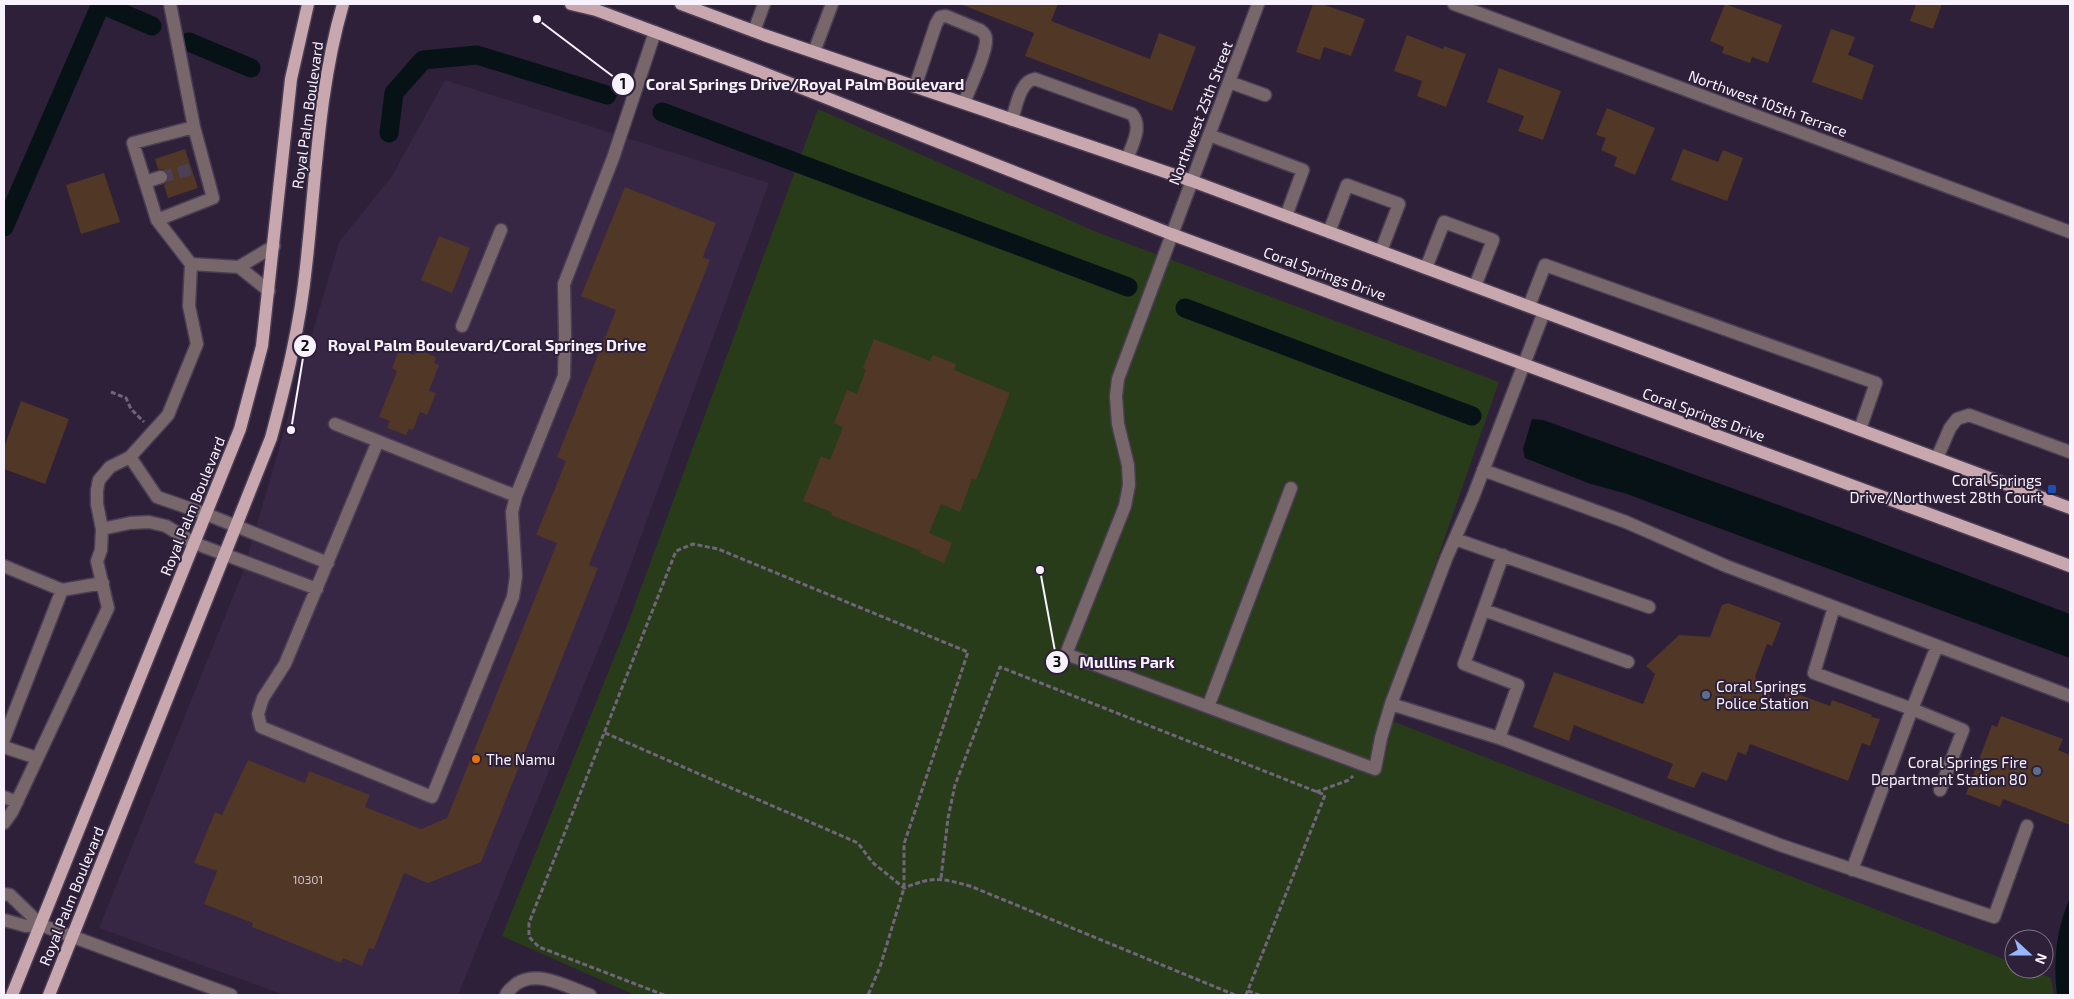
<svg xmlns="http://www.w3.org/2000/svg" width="2074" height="999" viewBox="0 0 2074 999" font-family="'Exo 2',sans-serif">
  <rect width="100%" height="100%" fill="#2e2038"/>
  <!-- built -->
  <path fill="#372644" d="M445,80L769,183L614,611L458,995H284L99,928L243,572L339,242L392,176Z"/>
  <!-- green -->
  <path fill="#283c1a" d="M818,109L1094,231L1499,382L1382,717L2014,963V969H2029L2051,978L2054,995H635L502,936L628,623Z"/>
  <!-- water -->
  <path fill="#061215" d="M1532,419L1543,420L1831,524L2070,614V658L1627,494L1588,483L1525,458L1523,449Z
    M2070,898V995H2057C2053,961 2056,930 2070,898Z"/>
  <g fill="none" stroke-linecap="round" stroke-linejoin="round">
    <!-- canal -->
    <path stroke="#061215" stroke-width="19" d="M101,4L152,26
      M189,42L251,68
      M662,112L1128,287
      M389,133L394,93L423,60L477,55L607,95
      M4,227L101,4
      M1185,308L1472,416"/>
  </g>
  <!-- building -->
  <path fill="#513725" d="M960,4H1058L1051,21L1150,59L1159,33L1196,47L1172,111L1025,56L1034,33Z
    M1313,4H1322L1365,19L1351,56L1324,47L1320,60L1296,52Z
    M1725,4L1782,25L1768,63L1752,57L1750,63L1722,53L1724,47L1710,41Z
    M1916,4H1942L1933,29L1910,21Z
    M1831,29L1855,37L1848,55L1874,65L1862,100L1812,82Z
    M1407,35L1443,49L1444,46L1466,54L1446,107L1417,96L1422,81L1394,71Z
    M1499,68L1561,91L1543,140L1518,131L1524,116L1487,102Z
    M1607,108L1655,128L1635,175L1614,166L1617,157L1601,150L1606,138L1596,135Z
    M185,149L198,188L168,198L164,185L169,179V174L163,169H158L155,159Z
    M1683,149L1718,162L1723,150L1743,158L1727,201L1671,180Z
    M104,173L120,222L81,234L66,185Z
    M625,187L716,223L703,257L710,260L589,565L598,568L481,862L428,883L404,873L374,949L369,948L362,966L343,958L341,963L252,927L253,923L204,904L217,871L194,863L215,812L222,815L248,760L305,783L309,771L370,795L365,807L421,829L447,818L557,543L536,535L566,461L557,457L616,310L581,296Z
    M439,236L470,248L452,293L421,280Z
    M874,339L930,361L933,355L956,364L954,370L1010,393L976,480L972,479L960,512L941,504L929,533L952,543L944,563L920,553L921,551L831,515L832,512L803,501L821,456L830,460L843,427L834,423L847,390L857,394L866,370L863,368Z
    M399,349L414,355L417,349L436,357L434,363L439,365L429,391L436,393L427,415L420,412L413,430L409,429L406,435L387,428L390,421L379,417L397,371L392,368Z
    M21,401L69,419L45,484L4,469V448Z
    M1728,603L1781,623L1772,646L1767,644L1755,677L1780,708L1787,690L1830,706L1832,700L1872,715L1871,717L1880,719L1870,746L1862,743L1848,781L1750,744L1746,755L1738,752L1727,781L1702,772L1694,788L1667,778L1673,764L1574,725L1569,741L1533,727L1554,672L1643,704L1655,674L1646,666L1679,635L1710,637L1722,605Z
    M2001,716L2063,739L2058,750L2070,755V825L2003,799L2000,807L1966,794L1992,725L1997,727Z"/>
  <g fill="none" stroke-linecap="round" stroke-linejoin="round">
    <!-- minor-tunnel -->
    <path stroke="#4c4056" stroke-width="12" stroke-dasharray="12 6" stroke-linecap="butt" d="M161,177L192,169"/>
    <!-- minor casing -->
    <g stroke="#4a3d54" stroke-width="15">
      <path id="minor" d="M1258,4L1118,379L1116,396L1118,424L1128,465L1129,485L1125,506L1066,654L1375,769L1381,738L1391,704L1446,559L1473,497L1544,312
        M1454,4L2070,232
        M754,31L764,4
        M814,52L832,4
        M1229,82L1265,95
        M915,87L936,24L940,17L946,16L980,30C983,32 986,35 986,39C987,53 969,89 964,103
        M1012,120C1016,107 1020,81 1035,79L1132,114C1143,127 1132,145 1127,159
        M1209,135L1303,170L1286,216
        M145,182L161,177
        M157,220L213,198L194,127L170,4
        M1329,232L1347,185L1399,204L1381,251
        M191,264L239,267L274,246
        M239,267L269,291
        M1426,268L1444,222L1493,240L1475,286
        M1529,306L1545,265L1876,383L1860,429
        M462,326L501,230
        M335,424L516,496
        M378,441L285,664L263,698L258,714L261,727L432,797L513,597L516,576L512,512L516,496L564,376L565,336L564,284L613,158L655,32
        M130,457L157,497L206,514L328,563
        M1937,458L1950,428L1957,419L1969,415L2070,452
        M1483,470L1626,522L1726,566L2070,696
        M102,529L130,523L149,522L166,526L194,543L317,589
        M1455,539L1649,607
        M4,566L62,590L103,583
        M1834,607L1814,673L1912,709L1937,646
        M1484,610L1628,662
        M1391,704L1499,738L1518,685L1464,664L1503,555
        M1208,707L1291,488
        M1499,738L1780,845L1994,917L2027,826
        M4,739L62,590
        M4,747L37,758
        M4,797L17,802
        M4,823L12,812L108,608L97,561L101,550L102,529L97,504V490L99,480L110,467L130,457L168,415L197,344L189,306L191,264L157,220L133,143L194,127
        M1852,870L1912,709L1963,730L1940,790
        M4,894L10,895L41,925L231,995
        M4,920L26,926L41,925
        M506,995C508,990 512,988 516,984C538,969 567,987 590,995"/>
    </g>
    <!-- major casing -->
    <g stroke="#4a3d54" stroke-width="15">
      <path id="major" d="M571,4L596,10L751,68L1171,234L2070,566
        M681,4L764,35L1192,181L2070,508
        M12,995L240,429L262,346L291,79L308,4
        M49,995L271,438C286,382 300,326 306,267C316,179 318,90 343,4"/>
    </g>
    <!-- path -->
    <path stroke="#71657a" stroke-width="3" stroke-dasharray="5 2.5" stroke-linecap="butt" d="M111,392L126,398L131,409L144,422
      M605,733L858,843L872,862L904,888C934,876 940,878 970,886L1235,995
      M1316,792L1349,780L1353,776
      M941,878L948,818L955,785L1000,667L1325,795L1246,995
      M1248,991L1259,995
      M664,995L539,947L529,937V923L676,551L693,544L718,549L968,652L904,844V888L880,967L868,995"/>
    <!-- minor -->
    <use href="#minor" stroke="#77676b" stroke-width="12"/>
    <!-- major -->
    <use href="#major" stroke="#c8a7af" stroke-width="12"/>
  </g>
  <!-- markers -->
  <rect fill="#1a4fb4" stroke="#2e2038" stroke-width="2" x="2047" y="484" width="10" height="10" rx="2.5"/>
  <g fill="#5c6f8a" stroke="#2e2038" stroke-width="2">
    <circle cx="1706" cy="695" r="5"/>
    <circle cx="2037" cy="771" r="5"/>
  </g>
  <circle fill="#e8710a" stroke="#2e2038" stroke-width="2" cx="476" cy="759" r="5"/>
  <g text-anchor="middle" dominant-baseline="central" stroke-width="4" stroke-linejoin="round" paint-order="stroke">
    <!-- number labels -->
    <g font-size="12" fill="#cec3c8">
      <text x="308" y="879">10301</text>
    </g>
    <!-- street labels -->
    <g font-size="15" fill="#f8f2ff" stroke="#2e2038">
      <text transform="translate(1768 103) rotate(20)">Northwest 105th Terrace</text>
      <text transform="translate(1200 113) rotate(-69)">Northwest 25th Street</text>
      <text transform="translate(307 115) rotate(-82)">Royal Palm Boulevard</text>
      <text transform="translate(1325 273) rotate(20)">Coral Springs Drive</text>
      <text transform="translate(1704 414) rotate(20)">Coral Springs Drive</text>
      <text transform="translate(192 506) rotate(-68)">Royal Palm Boulevard</text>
      <text transform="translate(71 896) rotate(-68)">Royal Palm Boulevard</text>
    </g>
    <!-- poi labels -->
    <g font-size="15" fill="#f8f2ff" stroke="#2e2038" text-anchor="end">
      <text x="2042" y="480">Coral Springs<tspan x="2042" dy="17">Drive/Northwest 28th Court</tspan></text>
      <text x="1716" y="686" text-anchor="start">Coral Springs<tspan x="1716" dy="17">Police Station</tspan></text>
      <text x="486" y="759" text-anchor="start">The Namu</text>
      <text x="2027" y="762">Coral Springs Fire<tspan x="2027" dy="17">Department Station 80</tspan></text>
    </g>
  </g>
  <!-- callouts -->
  <path fill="none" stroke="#f8f2ff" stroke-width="2" d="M537 19L623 84M291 430L305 346M1040 570L1057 662"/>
  <g fill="#f8f2ff" stroke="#2e2038" stroke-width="2">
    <circle cx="537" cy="19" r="5"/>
    <circle cx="291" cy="430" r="5"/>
    <circle cx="1040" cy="570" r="5"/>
    <circle cx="623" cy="84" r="12"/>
    <circle cx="305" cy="346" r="12"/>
    <circle cx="1057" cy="662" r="12"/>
  </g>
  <g font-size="15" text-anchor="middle" font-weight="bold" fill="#111">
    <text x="623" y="89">1</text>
    <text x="305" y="351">2</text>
    <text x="1057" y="667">3</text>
  </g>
  <g font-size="16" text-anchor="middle" font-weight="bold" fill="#f8f2ff" stroke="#2e2038" stroke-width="4" stroke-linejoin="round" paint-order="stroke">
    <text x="805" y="90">Coral Springs Drive/Royal Palm Boulevard</text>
    <text x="487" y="351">Royal Palm Boulevard/Coral Springs Drive</text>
    <text x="1127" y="668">Mullins Park</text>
  </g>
  <!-- border -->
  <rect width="2074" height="999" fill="none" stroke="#f8f2ff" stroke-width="10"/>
  <!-- north arrow -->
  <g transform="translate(2029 954) rotate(111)"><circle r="24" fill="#2e2038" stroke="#7f7488"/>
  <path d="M0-4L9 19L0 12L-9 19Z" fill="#97b6fd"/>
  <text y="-8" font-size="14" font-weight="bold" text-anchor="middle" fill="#f8f2ff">N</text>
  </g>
</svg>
